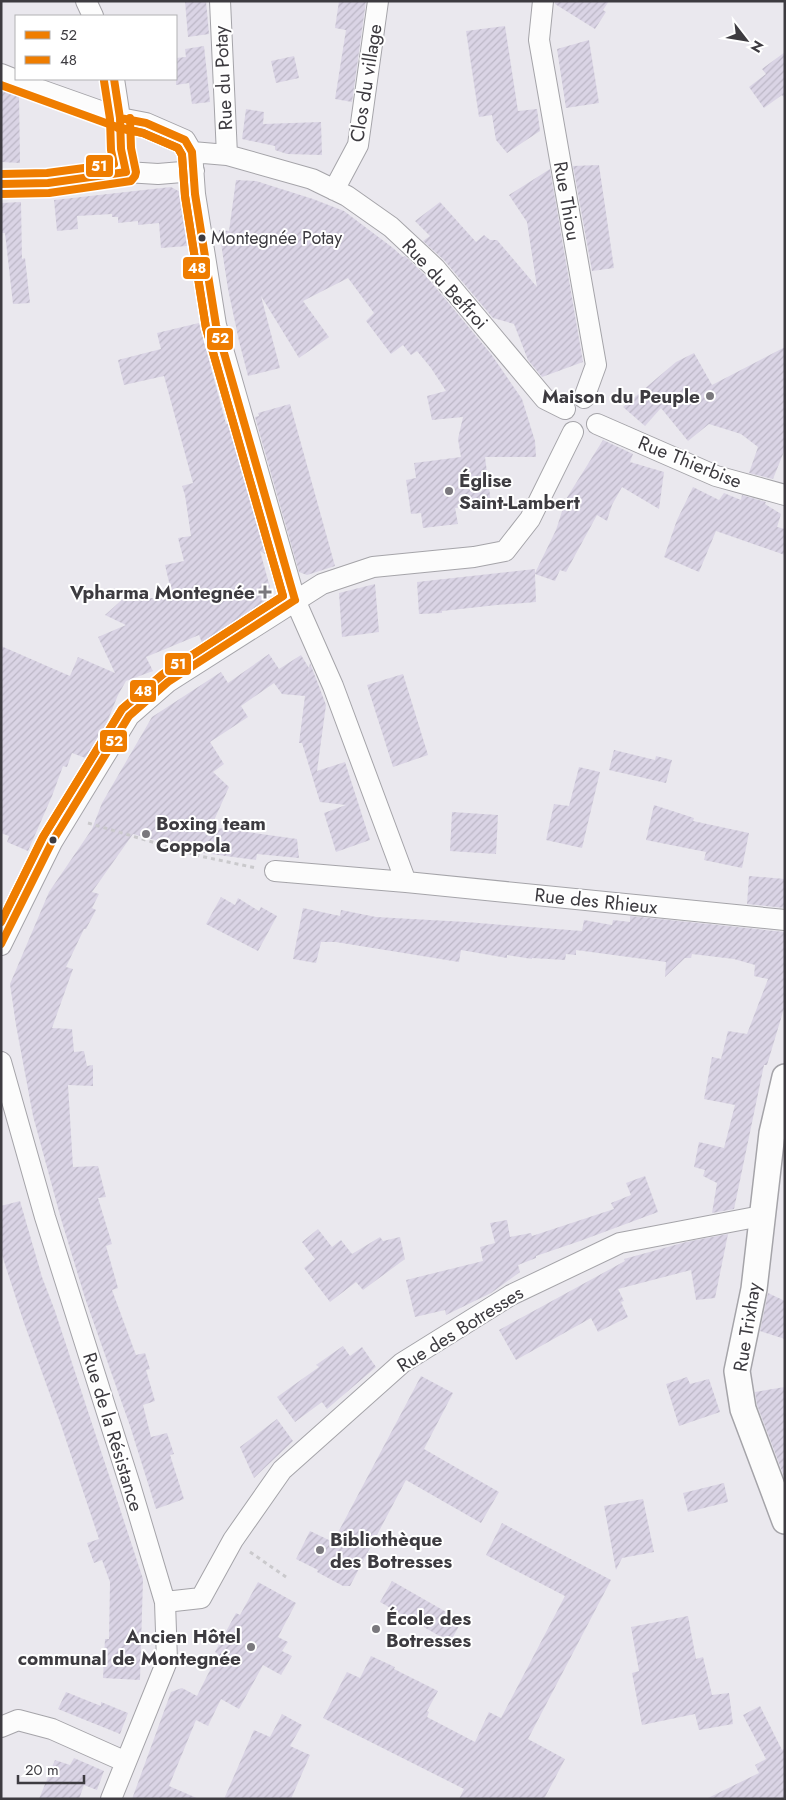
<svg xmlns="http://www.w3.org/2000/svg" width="786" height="1800" viewBox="0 0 786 1800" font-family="Jost,sans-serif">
  <defs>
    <pattern id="building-hatch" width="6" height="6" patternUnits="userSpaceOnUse" patternTransform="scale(1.25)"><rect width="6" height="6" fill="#dad4e5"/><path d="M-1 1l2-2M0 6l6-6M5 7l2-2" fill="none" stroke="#bcb7c6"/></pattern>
  </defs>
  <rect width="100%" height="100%" fill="#eae8ee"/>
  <!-- building -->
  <path fill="url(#building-hatch)" d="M185,1H206L209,34L188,37Z
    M339,1H366L352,102L335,99L346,30L335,28Z
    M555,1H609L603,10L606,12L595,29L555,4Z
    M505,26L518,111L537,109L540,131L507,153L496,140L492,115L479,117L466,31Z
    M589,40L599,103L566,108L557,49Z
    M204,46L210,102L192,104L189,83L176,85V58L186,57L185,49Z
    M785,52V99L782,95L764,108L749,87L766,74L762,69Z
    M294,56L299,78L276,83L271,61Z
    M1,87L19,94L20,163L1,162Z
    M246,109L264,112L263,124L321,122L322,155L287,154L275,150V146L242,139Z
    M599,165L614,268L592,271L573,166Z
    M550,169L583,362L542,377L528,360L514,324L493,318L444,260L423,241L430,236L415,221L440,202L476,242L484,235L490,240H497L537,287L527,222L509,195Z
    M236,180L256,181L313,199L344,211L393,248L403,257L405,256L426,276L491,354L522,399L535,441L536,457H485L491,503L455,508L458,524L423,528L421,513L411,514L406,480L416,478L414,463L461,457L458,439L463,417L432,420L427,396L446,391L431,368L417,351L411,355L403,345L391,354L366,321L374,313L348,278L303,301L329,337L299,358L261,296L280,368L248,376L239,341L228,289L219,230L229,231Z
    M171,187L180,192L187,246L161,248L159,223L138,225V221L118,223V217H112V214L77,216L78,229L57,231L54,200Z
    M21,202L22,259L25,258L30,303L13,304L5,233H1V203Z
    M199,323L226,424L232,422L270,557L260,551L271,591L267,600L202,643L199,635L146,657L153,671L126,681L118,695L99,742L88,759L72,753L67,767L63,766L52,796L28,851L7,842L9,836L1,833V646L70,676L78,657L115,673L98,637L126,625L105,615L125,597L173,599L165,565L184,561L178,538L191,536L185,495L182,486L193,483L164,376L124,385L118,360L161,349L157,333Z
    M785,347V449L773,479L749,473L758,447L741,434L709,424L688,441L661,408L645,426L623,407L676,362L694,353L712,385Z
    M290,404L335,566L307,575L299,572L255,417L259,416L258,413Z
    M603,440L633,454L630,462L664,472L659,509L622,487L612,505L607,521L597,515L566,572L560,570L555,581L535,574L536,602L497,605L442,611V613L419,614L417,582L535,569V573L556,530L566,499Z
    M693,487L719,500L724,493L741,500L742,495L766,502L765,504L781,514L777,527L785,529V555L716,531L699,572L664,557L677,520Z
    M375,584L379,632L342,637L339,593Z
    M269,654L279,669L301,655L309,668L307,682L310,663L326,705L317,771L345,762L370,840L336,852L324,813L346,805L320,802L302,743H299L305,696L282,694L274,683L241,706L248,717L210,742L224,764L213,772L229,787L211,827L297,839L299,858L257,854L256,860L203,853L133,834L92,892L99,894L92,908L96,910L86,929H84L66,967L73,969L52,1028L72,1029L74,1052L84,1051L87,1066L93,1065V1086L68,1085L73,1167L98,1166L106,1197L98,1198L112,1244L106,1246L118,1288L112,1290L136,1355L145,1353L150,1369L146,1370L155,1401L143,1405L151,1437L167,1433L174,1454L170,1455L184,1499L156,1509L130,1426L85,1298L61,1219L33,1116L16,1025L10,984L49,892L92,829L102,803L152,717L221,672L228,683Z
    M403,674L428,755L393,767L367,685Z
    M614,750L655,760L656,756L672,760L666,783L609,770Z
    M579,767L600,772L582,848L546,840L554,804L569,806Z
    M654,805L694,818L693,821L749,833L742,868L704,860L706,852L646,840Z
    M452,812L498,815L496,854L450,851Z
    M749,876L785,879V908L747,904Z
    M221,897L235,905L238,898L259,911L261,907L277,916L258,951L206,924Z
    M303,908L340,916L341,910L376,917L466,922L582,931L584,920L612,925L613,920L630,922V916L785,932V1005L767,1065H764L734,1209L712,1213L717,1183L703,1176L705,1170L694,1167L699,1142L724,1148L735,1105L704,1099L712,1057L721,1059L728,1031L747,1034L768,979L754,976L755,965L734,959L692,954L691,958H685L665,977L666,962L576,950V955L566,954L565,960L532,958V959L507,955V958L461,950L459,962L336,942H321L316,963L293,959Z
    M645,1176L658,1212L580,1241L536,1256V1258L518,1265L520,1272L491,1293L446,1315L445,1310L415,1317L406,1280L483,1261L480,1247L495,1243L490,1223L507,1220L510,1237L531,1233L532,1236L614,1209L611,1203L631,1195L626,1183Z
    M20,1201L42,1277L55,1311L143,1579L140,1680L103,1678L105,1639H109L110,1582L102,1560L94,1563L87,1543L99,1539L61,1425L24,1323L1,1252V1206Z
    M318,1229L332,1247L341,1240L352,1254L380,1237L383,1241L400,1237L405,1259L363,1290L356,1282L330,1302L304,1268L315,1259L302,1242Z
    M728,1234L715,1298L696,1300L691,1270L618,1289L624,1301L621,1302L628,1317L598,1332L591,1318L516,1360L499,1330L625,1261L624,1259L686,1242Z
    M768,1293L785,1301V1339L760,1331Z
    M343,1346L350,1356L362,1347L376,1367L327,1409L322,1402L295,1422L277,1397L319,1367L316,1365Z
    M421,1376L453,1393L424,1449L499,1492L481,1523L406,1480L350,1586H343L317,1572L318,1570L296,1559L310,1531L333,1542Z
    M687,1377L690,1384L709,1379L720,1412L679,1426L666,1384Z
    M785,1387V1479L757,1405L755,1392Z
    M277,1419L293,1441L254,1478L240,1447Z
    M724,1483L728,1502L688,1512L683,1493Z
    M643,1499L654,1552L622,1558L616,1570L604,1506Z
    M502,1523L611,1580L528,1739L565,1759L544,1799H459L464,1789L323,1718L347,1672L360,1678L371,1656L395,1667L394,1669L438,1691L427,1711L429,1712L427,1717L475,1742L489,1712L501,1718L565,1596L486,1555Z
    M392,1581L462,1621L450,1642L380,1602Z
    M258,1582L296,1603L278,1637L288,1642L282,1651L292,1656L281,1675L263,1665L239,1709L221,1699L208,1726L196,1720L169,1786L199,1799H132L171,1692L182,1688L197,1696L218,1654L215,1652L236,1613L240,1615Z
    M688,1616L696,1659L703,1657L712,1695L729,1693L733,1724L699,1730L695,1714L642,1725L632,1673L639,1671L631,1627Z
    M66,1692L101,1706V1702L128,1713L120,1734L58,1709Z
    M760,1706L782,1750L785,1748V1799H706L759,1773L755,1765L766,1759L743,1715Z
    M282,1714L302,1725L290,1746L310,1755L291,1799H224L254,1730L270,1737Z
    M74,1758L104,1771L97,1790L84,1785L79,1799H39L55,1760L70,1765Z"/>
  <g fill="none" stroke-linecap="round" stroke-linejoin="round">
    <!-- minor casing -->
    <g stroke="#a5a4a9" stroke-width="22">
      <path id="minor" d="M86,1L93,16
        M220,1L227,155
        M543,1L539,40L596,365L584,398
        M1,74L41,90L120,118L146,123L185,140L192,152L195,194L216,325L295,600L333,686L406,882
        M114,79L120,118L121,149L126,172
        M192,152L227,155L312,179L347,196L391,227L435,268L545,399L565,409
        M1,184L48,183L126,172L158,174L194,171
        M334,190L358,145L378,1
        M597,424L716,476L785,495
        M275,871L406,882L785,920
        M1,945L52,842L129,716L168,682L322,584L373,567L474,557L505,551L530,519L573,432
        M1,1062L45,1217L130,1485L165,1602L167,1661L111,1799
        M165,1602L201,1598L233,1540L282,1470L402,1363L511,1295L620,1243L761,1216
        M1,1727L18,1720L52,1729L126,1762"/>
    </g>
    <!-- tertiary casing -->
    <g stroke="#a5a4a9" stroke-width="28">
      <path id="tertiary" d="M785,1077L772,1133L754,1289L737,1371L743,1409L785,1521"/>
    </g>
    <!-- path -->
    <path stroke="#cac9cc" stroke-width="3" stroke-dasharray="4 4" stroke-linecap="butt" d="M88,823L200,856L256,868
      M250,1552L286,1577"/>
    <!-- minor -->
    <use href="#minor" stroke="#fcfcfc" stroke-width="20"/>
    <!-- tertiary -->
    <use href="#tertiary" stroke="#fcfcfc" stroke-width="25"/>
    <!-- bus-1 casing -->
    <g stroke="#fff" stroke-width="11">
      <path id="bus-1" d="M120,118L146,123L185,140L192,152L195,194L216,325L295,600
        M1,184L48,183L126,172L121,149L120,118L114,79
        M1,944L52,842L129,716L168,682L295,600"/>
    </g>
    <!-- bus-2 casing -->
    <g stroke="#fff" stroke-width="11">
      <path id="bus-2" d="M1,85L117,127L143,133L178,148L182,155L185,196L206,328L283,596L163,674L122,709L43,837L1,922
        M1,194L49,193L131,181L135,176L136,172L131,148L130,118"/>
    </g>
    <!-- bus-3 casing -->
    <g stroke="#fff" stroke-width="11">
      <path id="bus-3" d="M1,174L47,173L114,164L111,150L110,119L104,81
        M1,922L43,837L122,709L163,674L283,596L206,328L185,196L182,155L178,148L143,133L118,128"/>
    </g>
    <!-- bus-1 -->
    <use href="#bus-1" stroke="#ef7d00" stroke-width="8"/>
    <!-- bus-2 -->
    <use href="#bus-2" stroke="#ef7d00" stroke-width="8"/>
    <!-- bus-3 -->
    <use href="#bus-3" stroke="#ef7d00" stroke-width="8"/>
  </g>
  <!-- markers -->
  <g fill="#3d3b40" stroke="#fff" stroke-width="2">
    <circle cx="202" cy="238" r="4.5"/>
    <circle cx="53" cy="840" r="4.5"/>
  </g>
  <g fill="#7a787d" stroke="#fff" stroke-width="2">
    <circle cx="710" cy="396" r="5"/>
    <circle cx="449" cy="491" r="5"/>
    <path d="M262.5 584.5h5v5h5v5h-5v5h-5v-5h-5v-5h5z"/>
    <circle cx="146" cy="834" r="5"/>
    <circle cx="320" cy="1550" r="5"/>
    <circle cx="376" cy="1629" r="5"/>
    <circle cx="251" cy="1647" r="5"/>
  </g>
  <g text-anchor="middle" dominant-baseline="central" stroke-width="4" stroke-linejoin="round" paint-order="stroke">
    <!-- bus labels -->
    <g font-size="18" fill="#3d3b40" stroke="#fff" text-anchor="start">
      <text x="211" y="238">Montegnée Potay</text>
    </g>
    <!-- street labels -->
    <g font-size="19" fill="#3d3b40" stroke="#fff">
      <text transform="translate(223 78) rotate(-93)">Rue du Potay</text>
      <text transform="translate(366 83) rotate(-81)">Clos du village</text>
      <text transform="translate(567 201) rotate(80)">Rue Thiou</text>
      <text transform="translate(445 284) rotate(47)">Rue du Beffroi</text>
      <text transform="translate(690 462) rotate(22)">Rue Thierbise</text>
      <text transform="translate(596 901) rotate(6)">Rue des Rhieux</text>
      <text transform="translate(747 1327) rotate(-81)">Rue Trixhay</text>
      <text transform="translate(460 1329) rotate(-32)">Rue des Botresses</text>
      <text transform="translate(113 1432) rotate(73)">Rue de la Résistance</text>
    </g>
    <!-- poi labels -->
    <g font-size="19" font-weight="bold" fill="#3d3b40" stroke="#fff" text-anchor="start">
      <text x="700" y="396" text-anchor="end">Maison du Peuple</text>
      <text x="459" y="480">Église<tspan x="459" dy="22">Saint-Lambert</tspan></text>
      <text x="255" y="592" text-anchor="end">Vpharma Montegnée</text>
      <text x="156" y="823">Boxing team<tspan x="156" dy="22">Coppola</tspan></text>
      <text x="330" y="1539">Bibliothèque<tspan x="330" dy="22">des Botresses</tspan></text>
      <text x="386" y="1618">École des<tspan x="386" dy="22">Botresses</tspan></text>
      <text x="241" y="1636" text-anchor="end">Ancien Hôtel<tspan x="241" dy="22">communal de Montegnée</tspan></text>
    </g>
  </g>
  <g stroke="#fff" stroke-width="2">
    <rect x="85" y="154" width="29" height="24" rx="5" fill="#ef7d00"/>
    <rect x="182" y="256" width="29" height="24" rx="5" fill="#ef7d00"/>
    <rect x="206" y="327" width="28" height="24" rx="5" fill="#ef7d00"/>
    <rect x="164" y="652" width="28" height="24" rx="5" fill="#ef7d00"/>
    <rect x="129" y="679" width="28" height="24" rx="5" fill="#ef7d00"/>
    <rect x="99" y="729" width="29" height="24" rx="5" fill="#ef7d00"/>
  </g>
  <g font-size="14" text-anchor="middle" font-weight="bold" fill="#fff">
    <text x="99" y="171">51</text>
    <text x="197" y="273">48</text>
    <text x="220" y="343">52</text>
    <text x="178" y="669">51</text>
    <text x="143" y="696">48</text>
    <text x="114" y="746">52</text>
  </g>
  <!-- border -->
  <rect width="786" height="1800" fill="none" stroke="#3d3b40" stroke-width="5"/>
  <!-- legend -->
  <rect x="15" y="15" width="162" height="65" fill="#ffffff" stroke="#b1b1b3"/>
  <rect x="25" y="31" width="25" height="8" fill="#ef7d00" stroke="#b1b1b3"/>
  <text x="60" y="40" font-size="15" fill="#3d3b40">52</text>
  <rect x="25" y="56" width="25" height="8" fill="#ef7d00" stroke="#b1b1b3"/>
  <text x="60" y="65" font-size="15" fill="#3d3b40">48</text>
  <!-- north arrow -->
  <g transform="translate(746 40) rotate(121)" stroke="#ffffff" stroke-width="4" paint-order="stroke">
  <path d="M0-4L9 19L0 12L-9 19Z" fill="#3d3b40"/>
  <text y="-8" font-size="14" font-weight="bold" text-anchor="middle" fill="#3d3b40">N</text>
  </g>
  <!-- scale -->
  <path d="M18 1775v8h66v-8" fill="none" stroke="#3d3b40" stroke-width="2.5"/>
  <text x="25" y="1775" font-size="15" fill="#3d3b40" stroke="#ffffff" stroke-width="4" paint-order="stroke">20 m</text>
</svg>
